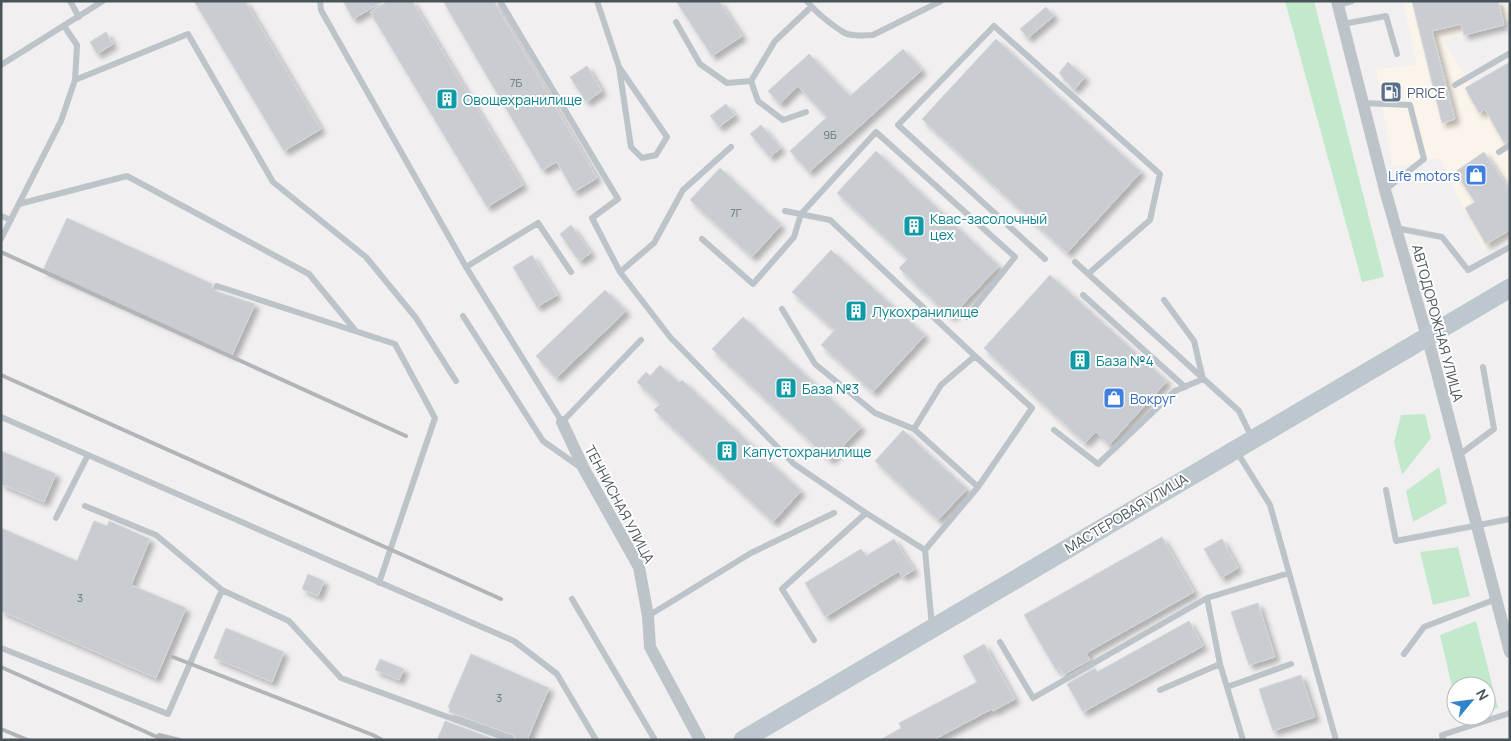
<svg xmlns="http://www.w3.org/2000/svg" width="1511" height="741" viewBox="0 0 1511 741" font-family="Manrope,sans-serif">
  <defs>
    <filter id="shadow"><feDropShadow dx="4.5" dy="4.5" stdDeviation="2.5" flood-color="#0004"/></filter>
  </defs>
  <rect width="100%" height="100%" fill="#f1efef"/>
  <!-- commercial -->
  <path fill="#faf4ea" d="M1403,1H1510V20L1443,40L1510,146V236L1483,251L1440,158L1393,167L1376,69L1417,65Z"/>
  <!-- green -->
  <path fill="#c3e9cd" d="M1285,1H1314L1384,277L1362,282Z
    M1425,414L1431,438L1402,475L1394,442L1401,415Z
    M1439,467L1447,503L1413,522L1406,491Z
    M1458,547L1470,596L1433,605L1420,552Z
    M1476,621L1498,708L1486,711V686H1456V704L1440,635Z"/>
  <!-- building -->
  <path fill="#c9cdd1" stroke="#d4d6da" filter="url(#shadow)" d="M194,1H245L321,129L284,151Z
    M343,1H384L353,19Z
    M388,1H412L523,185L487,207L370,12Z
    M443,1H494L597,178L574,192L557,162L542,170Z
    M676,1H719L742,36L712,56Z
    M1412,1H1498L1504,25L1464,35L1461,24L1432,31L1455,119L1442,123Z
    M1046,7L1054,16L1028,38L1020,29Z
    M106,32L113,44L97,54L90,42Z
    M996,39L1141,172L1067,253L922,119Z
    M903,49L922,70L809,172L790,151L827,117L798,86L780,104L768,91L809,54L850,96Z
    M1068,62L1085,77L1074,90L1059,73Z
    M1510,62V140L1504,143L1485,109L1479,113L1465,88Z
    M587,66L602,91L586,102L570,77Z
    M726,104L735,115L719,127L710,116Z
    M761,125L781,148L770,157L750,134Z
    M876,151L999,266L951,317L899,268L908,259L837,193Z
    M1484,152L1510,190V230L1486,244L1465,208L1475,202L1455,172Z
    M720,168L781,225L752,257L690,200Z
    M67,218L212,284V288L215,291L255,304L232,355L43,270Z
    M571,225L591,253L579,261L560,234Z
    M831,250L925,335L873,392L821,345L835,330L792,292Z
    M532,255L557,295L537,307L513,267Z
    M1050,275L1167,381L1109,445L1096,432L1085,443L984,348Z
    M605,290L626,311L556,378L536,356Z
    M743,317L861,427L830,460L712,349Z
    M660,365L679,383L682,380L801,491L773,522L654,410L660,404L637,382L646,372L650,376Z
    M903,430L967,489L938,520L875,461Z
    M1,451L56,474L44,502L1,484Z
    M94,521L107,526L109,521L150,539L131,585L186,608L156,678L1,611V528L77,561Z
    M1162,537L1194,592L1086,653L1090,660L1063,675L1059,668L1056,670L1024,615Z
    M894,539L914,570L902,577L899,571L825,617L805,583L861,549L866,556Z
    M1222,539L1238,568L1221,578L1204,549Z
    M308,574L324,581L318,596L302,589Z
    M1258,603L1275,657L1249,665L1231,612Z
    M1189,621L1203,646L1083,712L1067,684L1095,668L1097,672Z
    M226,628L284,652L272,682L214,658Z
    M984,644L1015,699L993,711L992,709L933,740H880L901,728L899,723L977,682L963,656Z
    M471,654L549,688L527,740H516L513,735L449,712L450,708L448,707Z
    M380,659L404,669L399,680L375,670Z
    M1301,675L1315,717L1273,731L1259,689Z
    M445,721L496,740H437Z"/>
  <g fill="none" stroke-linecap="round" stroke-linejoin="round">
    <!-- lane -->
    <path stroke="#bcc4ca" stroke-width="6" d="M70,1L79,17
      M320,1L321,10L466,267L562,422L641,340
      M500,1L618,199L592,218L620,272L670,337L794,464L866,513L925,550
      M597,1L619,67L631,147L642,158L656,155L667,137L619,67
      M807,1C814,11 834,27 845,33C852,37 865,35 873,35L941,1
      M1338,5L1352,1
      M676,22L700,64L727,83L751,81
      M1343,24L1386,16L1397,54
      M1,65L103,1
      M75,80L188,34L273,182L366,257L416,318L456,381
      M1455,85L1510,53
      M1363,103L1410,105L1424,159L1385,190
      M806,112L783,120L758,101L751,81L775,41L811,7
      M1499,152L1510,145
      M19,204L127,176L309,274L355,330
      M785,211L830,220L975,356L1032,408L978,487
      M1,216L11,220
      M1396,228L1442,237L1468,270L1510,247
      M1,239L61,121L75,80L77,45L64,26
      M702,239L753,284L794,237L801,214L876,132L1015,257L967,317
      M1045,259L898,125L994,26L1160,174L1150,220L1088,274
      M1075,262L1239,411L1252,438
      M466,267L538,223L571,272
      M620,272L654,243L683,190L731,147
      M217,286L395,344L435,418L379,583
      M1083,295L1185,387
      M782,309L815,364L875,413L914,429L978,487L925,550L932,627
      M463,316L543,441L580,467
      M1,417L514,641L557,674L596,740
      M914,429L941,385L975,356
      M1054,430L1098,464L1175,391L1203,379L1194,341L1164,300
      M1237,452L1270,505L1336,740
      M1459,455L1494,429L1483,367
      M1386,490L1396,541L1510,519
      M85,506L156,535L222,590
      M56,518L88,455
      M572,599L655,740
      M648,616L751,553L834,513
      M814,640L782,589L866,513
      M1000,642L1033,698L1207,598
      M1,648L168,714L222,590L289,621L341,678L511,740
      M1404,654L1424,627L1496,599
      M1227,687L1291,664
      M1160,690L1220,664
      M1243,740L1220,664L1207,598L1289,573
      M1443,740L1442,735L1510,713"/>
    <!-- street -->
    <path stroke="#bcc4ca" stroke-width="12" d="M1337,1L1385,190L1432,354L1510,652
      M562,422L584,469L639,567L648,616L650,647L700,740"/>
    <!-- secondary -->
    <path stroke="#bdc7ce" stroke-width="19" d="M743,740L1510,288"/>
    <!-- rail -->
    <path stroke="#b2b5b8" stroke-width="4" d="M1,252L406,436
      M1,375L501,599
      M173,657L373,735L382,740
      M1,667L164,740
      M1,729L28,740
      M159,735L180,740"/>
  </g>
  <!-- icons -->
  <defs>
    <g id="fuel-square" transform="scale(1.125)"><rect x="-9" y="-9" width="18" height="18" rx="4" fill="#5c6f8a" stroke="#fff"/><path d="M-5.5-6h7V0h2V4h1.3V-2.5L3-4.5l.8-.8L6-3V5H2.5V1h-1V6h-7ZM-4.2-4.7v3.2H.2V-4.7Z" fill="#fff"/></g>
    <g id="building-square" transform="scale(1.125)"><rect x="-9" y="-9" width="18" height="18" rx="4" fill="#0f9aa8" stroke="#fff"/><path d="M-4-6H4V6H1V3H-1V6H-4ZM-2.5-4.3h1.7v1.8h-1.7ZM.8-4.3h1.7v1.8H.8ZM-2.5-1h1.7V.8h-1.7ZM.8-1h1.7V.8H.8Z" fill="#fff"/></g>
    <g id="shop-square" transform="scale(1.125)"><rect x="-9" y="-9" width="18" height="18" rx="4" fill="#3f7fe0" stroke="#fff"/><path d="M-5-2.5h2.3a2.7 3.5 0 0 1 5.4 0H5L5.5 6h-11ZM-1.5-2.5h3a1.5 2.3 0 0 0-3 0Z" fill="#fff"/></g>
  </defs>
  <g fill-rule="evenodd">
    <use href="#fuel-square" x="1391" y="92"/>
    <use href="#building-square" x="447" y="99"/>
    <use href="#shop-square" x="1476" y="175"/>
    <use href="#building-square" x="914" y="226"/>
    <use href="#building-square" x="856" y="311"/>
    <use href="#building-square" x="1080" y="360"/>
    <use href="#building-square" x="786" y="388"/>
    <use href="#shop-square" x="1114" y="398"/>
    <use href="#building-square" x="727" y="451"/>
  </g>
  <g text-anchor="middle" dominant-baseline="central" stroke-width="4" stroke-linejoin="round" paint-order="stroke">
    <!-- number labels -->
    <g font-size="11" fill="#697278">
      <text x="516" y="82">7Б</text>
      <text x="830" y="134">9Б</text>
      <text x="736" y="212">7Г</text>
      <text x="80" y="597">3</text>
      <text x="499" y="697">3</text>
    </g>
    <!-- service labels -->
    <g font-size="14" fill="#4e5e75" stroke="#fff" text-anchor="start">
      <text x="1407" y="92">PRICE</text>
    </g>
    <!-- culture labels -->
    <g font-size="14" fill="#0d838f" stroke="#fff" text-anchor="start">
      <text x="463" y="99">Овощехранилище</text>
      <text x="930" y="218">Квас-засолочный<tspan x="930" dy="16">цех</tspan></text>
      <text x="872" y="311">Лукохранилище</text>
      <text x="1096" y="360">База №4</text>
      <text x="802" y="388">База №3</text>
      <text x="743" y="451">Капустохранилище</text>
    </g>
    <!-- shop labels -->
    <g font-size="14" fill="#366cbe" stroke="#fff" text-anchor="end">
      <text x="1460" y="175">Life motors</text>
      <text x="1130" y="398" text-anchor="start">Вокруг</text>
    </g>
    <!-- street labels -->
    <g font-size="14" fill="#49545a" stroke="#fff">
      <text transform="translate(1438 323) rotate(75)">АВТОДОРОЖНАЯ УЛИЦА</text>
      <text transform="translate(620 504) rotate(62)">ТЕННИСНАЯ УЛИЦА</text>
      <text transform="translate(1126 513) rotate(-31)">МАСТЕРОВАЯ УЛИЦА</text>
    </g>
  </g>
  <!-- border -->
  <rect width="1511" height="741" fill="none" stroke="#49545a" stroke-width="5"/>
  <!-- north arrow -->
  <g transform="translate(1471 701) rotate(61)"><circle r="24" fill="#ffffff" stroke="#b6bbbd"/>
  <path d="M0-4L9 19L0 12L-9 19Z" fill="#3084cb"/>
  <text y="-8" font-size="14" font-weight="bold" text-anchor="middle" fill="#49545a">N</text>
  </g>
</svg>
